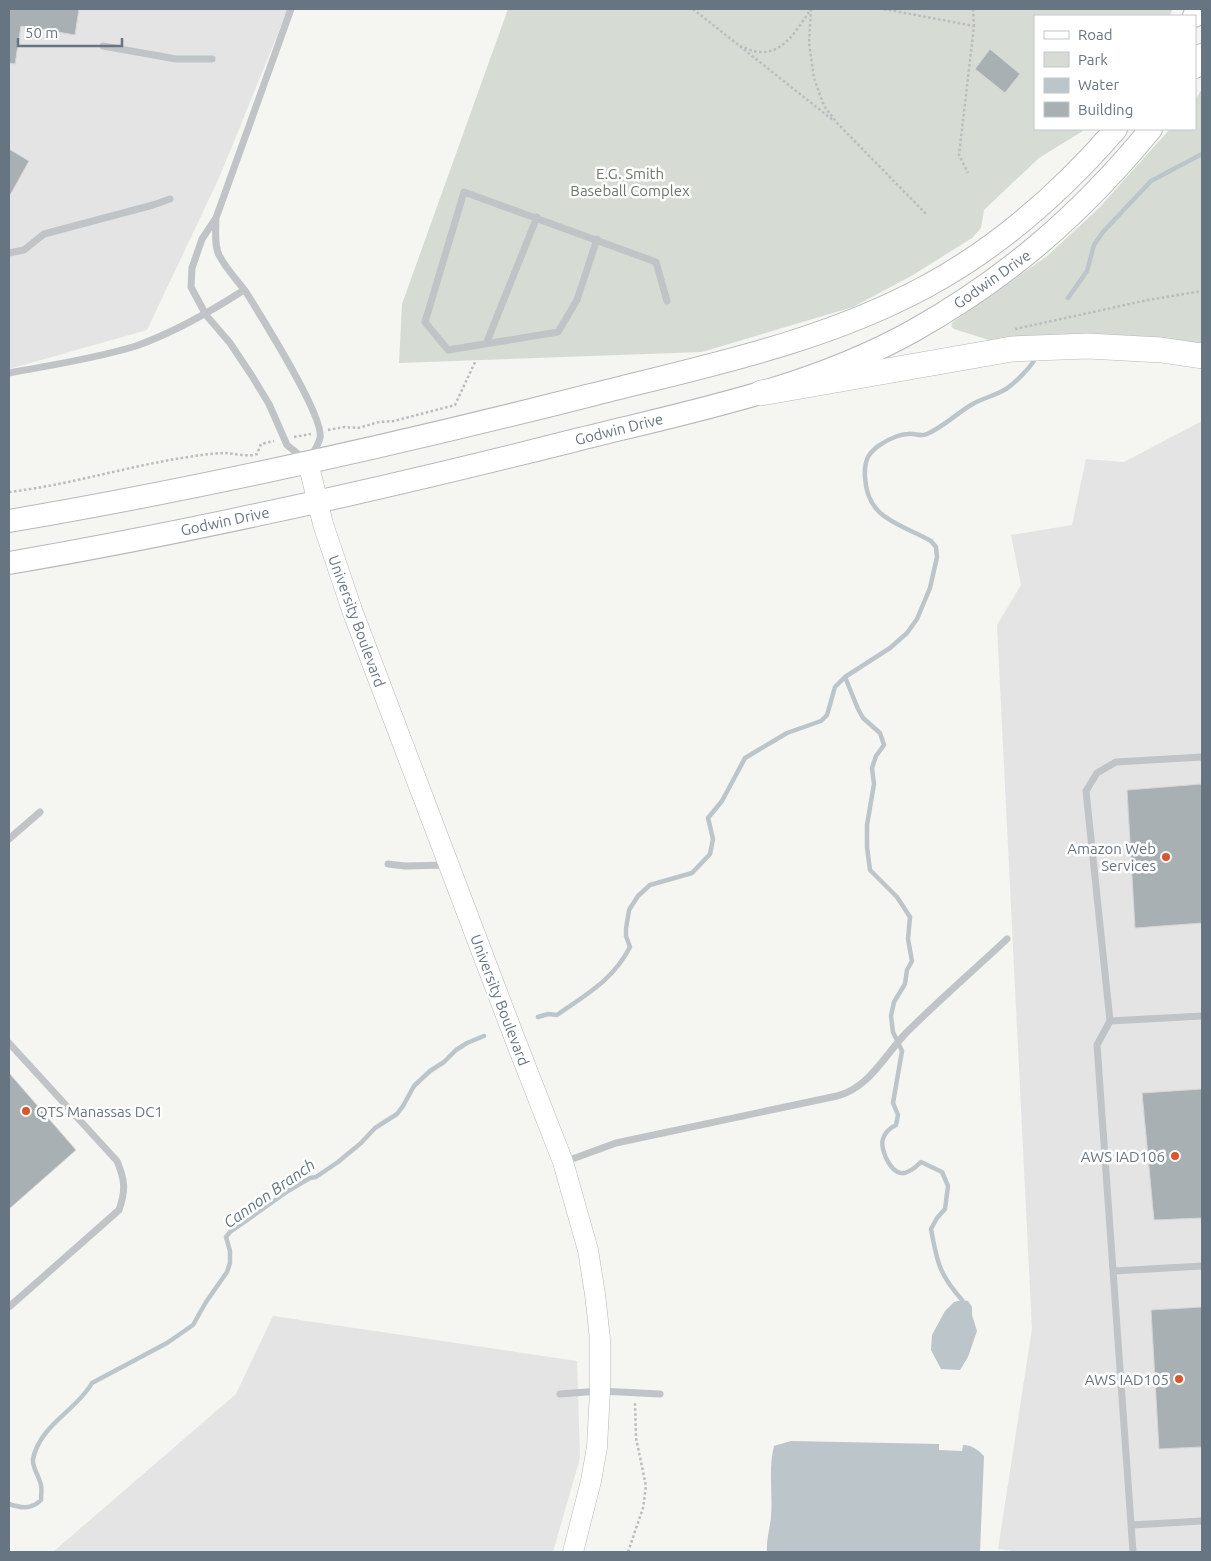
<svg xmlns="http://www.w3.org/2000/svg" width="1211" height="1561" viewBox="0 0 1211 1561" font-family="Ubuntu,sans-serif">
  <rect width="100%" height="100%" fill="#f5f5f2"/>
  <!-- built -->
  <path fill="#e3e4e3" d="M9,9H288L219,178L147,330L9,369Z
    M1202,421V1552H1020L998,1549L1032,1329L997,625L1021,585L1011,535L1072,525L1086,459L1124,462Z
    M273,1316L577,1361L580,1458L553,1552H53L236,1394Z"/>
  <!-- green -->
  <path fill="#d6dcd3" d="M508,9H1173L1169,16H1035V129H1086L1039,158L984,210L981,228L972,238L913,275L853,307L702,352L399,363L402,304Z
    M1202,89V347L995,342L954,329L951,326L953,322L1046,257L1098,209L1170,129H1195V100Z"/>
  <!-- water -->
  <path fill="#bcc5ca" d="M962,1300L968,1301L972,1307V1315L977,1331L968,1357L960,1370L941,1369L931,1350L932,1335L945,1311L954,1302Z
    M791,1441L939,1444V1450L962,1451L963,1445C972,1445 977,1449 984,1456L980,1552H767C766,1541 770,1528 771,1517C773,1493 768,1470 774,1446Z"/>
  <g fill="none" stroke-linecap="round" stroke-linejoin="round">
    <!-- stream -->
    <path stroke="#bcc5ca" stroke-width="4.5" d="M1068,298L1087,271L1094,245L1103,232L1151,181L1202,154
      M845,677L858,709L863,718L880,733L884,745L876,756L872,768L874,784L867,825V847L870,870L897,897L910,917L908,939L912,961L907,970L905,984L894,1002L891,1016L893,1032L902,1051L893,1103L898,1115L896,1125C890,1128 885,1132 883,1139C881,1144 884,1153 886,1158C896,1178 906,1177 921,1162L942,1172L948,1186L945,1209L937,1218L931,1229C937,1262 939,1274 962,1300
      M538,1017L548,1014L557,1015C587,994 613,980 630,947L626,936V929L629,910L638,896L650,885L692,873L710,854L713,839L708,818L722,801L745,758L787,733L821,721L827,715L835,687L845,677L890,648L907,633L917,619L930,588L937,557L936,547L931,541C900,523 867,520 865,477C864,460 868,452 883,443C889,439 901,434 908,434C915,433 920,437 927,434C943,427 956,414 971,405C982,398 995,396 1006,389C1015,383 1030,368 1035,359
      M9,1504C21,1508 31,1510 41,1500C41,1495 42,1490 41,1485C39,1476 32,1467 33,1459C40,1425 76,1411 92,1383L167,1343L193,1325L206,1302L227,1272L230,1263V1251L226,1237L230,1232L288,1191L310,1178L316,1177L338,1162L361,1143L375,1128L397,1114L403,1106L414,1086L430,1071L444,1062L456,1050L467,1043L484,1036"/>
  </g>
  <!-- building -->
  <path fill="#a8b0b4" stroke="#d6d6d4" d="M9,9H79L75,35L21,26L15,64L9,63Z
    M990,49L1020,74L1005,93L975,69Z
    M9,149L29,161L9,197Z
    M1202,784V923L1135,928L1127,790Z
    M9,1073L76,1150L9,1209Z
    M1202,1089V1218L1154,1220L1142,1093Z
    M1202,1307V1447L1159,1449L1151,1310Z"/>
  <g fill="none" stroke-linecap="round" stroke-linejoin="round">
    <!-- secondary casing -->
    <g stroke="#b3b8bb" stroke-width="21">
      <path id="secondary" d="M308,462L323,524L352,610L513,1034L563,1162L588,1250L595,1294L600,1339V1391L597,1447L591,1481L573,1552"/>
    </g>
    <!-- primary casing -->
    <g stroke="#b4b8bb" stroke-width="24">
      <path id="primary" d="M1194,16L1198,9
        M1195,67L1202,55
        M9,521C204,488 398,444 591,395C705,366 822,343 927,286C999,247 1063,190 1116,129
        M9,563C201,530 391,487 580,439C693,411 811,388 913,331C1008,278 1082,213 1151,129"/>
    </g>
    <!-- highway casing -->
    <g stroke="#b5b8bb" stroke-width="26">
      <path id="highway" d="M761,393L1012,349L1088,346L1161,350L1202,356"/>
    </g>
    <!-- path -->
    <path stroke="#babcbe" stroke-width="2.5" stroke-dasharray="2.5 2.5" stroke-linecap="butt" d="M693,9L834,121
      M811,9L809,43L814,78L824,106L837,123L927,215
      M884,9L974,26L959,155L968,173
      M973,9L974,26
      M740,46C746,48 753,52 759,52C784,54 797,29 809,12
      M1015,329L1148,300L1202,291
      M328,430L344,427L358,428L379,422L394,421L455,405L476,360
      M294,437L311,434
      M9,492C69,485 128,466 188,457C201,455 214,453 226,453C236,454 248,457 257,454L261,444L274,441
      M628,1552L643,1508L646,1486L636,1438L635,1402"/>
    <!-- lane -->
    <path stroke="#c0c4c7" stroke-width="7" d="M103,46L176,59H212
      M216,218C216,229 214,245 219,255C226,269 237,280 246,292C260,315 325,417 320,438C318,446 312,454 308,462L287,445L269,404L252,376L230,343L206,315L191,287L192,268L202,239Z
      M216,218L291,9
      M597,239L577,300L558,332L448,350L425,322L464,192L656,262L667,301
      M9,253L24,250L44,234L153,205L170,199
      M486,344L537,217
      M9,373C51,365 94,359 136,346C175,332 210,312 244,290
      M9,839L40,812
      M388,864L405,866L448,865
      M1110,1021L1202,1016
      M9,1043L117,1161C125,1180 126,1190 119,1210L9,1307
      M564,1162L616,1143L837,1096C869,1088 885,1055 906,1033C939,1000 974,970 1007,939
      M1114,1271L1202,1266
      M560,1394L600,1391L660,1394
      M1132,1525L1202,1521
      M1133,1552L1097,1045L1110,1021L1086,791L1097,773L1116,762L1202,757"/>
    <!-- secondary -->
    <use href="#secondary" stroke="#fff" stroke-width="20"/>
    <!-- primary -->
    <use href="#primary" stroke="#fff" stroke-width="22"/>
    <!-- highway -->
    <use href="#highway" stroke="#fff" stroke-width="25"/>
  </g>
  <!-- markers -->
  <g fill="#da572d" stroke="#fff" stroke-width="2">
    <circle cx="1166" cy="857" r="5"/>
    <circle cx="26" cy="1111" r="5"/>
    <circle cx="1175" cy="1156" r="5"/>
    <circle cx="1179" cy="1379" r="5"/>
  </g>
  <g text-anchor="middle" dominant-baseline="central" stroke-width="5" stroke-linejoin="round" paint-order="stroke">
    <!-- park labels -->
    <g font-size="15" fill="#687964" stroke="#fff">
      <text x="630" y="173">E.G. Smith<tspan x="630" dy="17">Baseball Complex</tspan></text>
    </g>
    <!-- street labels -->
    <g font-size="15" fill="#667581" stroke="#fff">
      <text transform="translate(992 279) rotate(-35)">Godwin Drive</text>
      <text transform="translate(619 429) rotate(-14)">Godwin Drive</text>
      <text transform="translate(225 521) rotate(-12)">Godwin Drive</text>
      <text transform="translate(357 621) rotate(70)">University Boulevard</text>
      <text transform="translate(500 1000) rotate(69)">University Boulevard</text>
    </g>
    <!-- poi labels -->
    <g font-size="15" fill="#667581" stroke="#fff" text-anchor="end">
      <text x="1156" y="848">Amazon Web<tspan x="1156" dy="17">Services</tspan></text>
      <text x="36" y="1111" text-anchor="start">QTS Manassas DC1</text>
      <text x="1165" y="1156">AWS IAD106</text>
      <text x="1169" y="1379">AWS IAD105</text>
    </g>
    <!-- water labels -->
    <g font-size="16" font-style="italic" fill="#61767e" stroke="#fff">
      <text transform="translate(269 1193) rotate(-35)">Cannon Branch</text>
    </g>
  </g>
  <!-- border -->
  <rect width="1211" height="1561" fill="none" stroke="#667581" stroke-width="20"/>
  <!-- legend -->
  <rect x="1034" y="15" width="162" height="115" fill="#ffffff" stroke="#c2c8cd"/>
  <rect x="1044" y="31" width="25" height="8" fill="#ffffff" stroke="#c2c8cd"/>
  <text x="1078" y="40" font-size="15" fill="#667581">Road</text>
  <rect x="1044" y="52" width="25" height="15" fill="#d6dcd3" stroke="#c2c8cd"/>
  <text x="1078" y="65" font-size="15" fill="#667581">Park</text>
  <rect x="1044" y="78" width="25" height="15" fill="#bcc5ca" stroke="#c2c8cd"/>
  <text x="1078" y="90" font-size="15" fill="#667581">Water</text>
  <rect x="1044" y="102" width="25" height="15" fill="#a8b0b4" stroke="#c2c8cd"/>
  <text x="1078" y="115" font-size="15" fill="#667581">Building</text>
  <!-- scale -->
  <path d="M18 38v8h104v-8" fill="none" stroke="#667581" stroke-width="2.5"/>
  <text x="25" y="38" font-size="15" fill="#667581" stroke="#ffffff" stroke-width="4" paint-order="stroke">50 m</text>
</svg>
